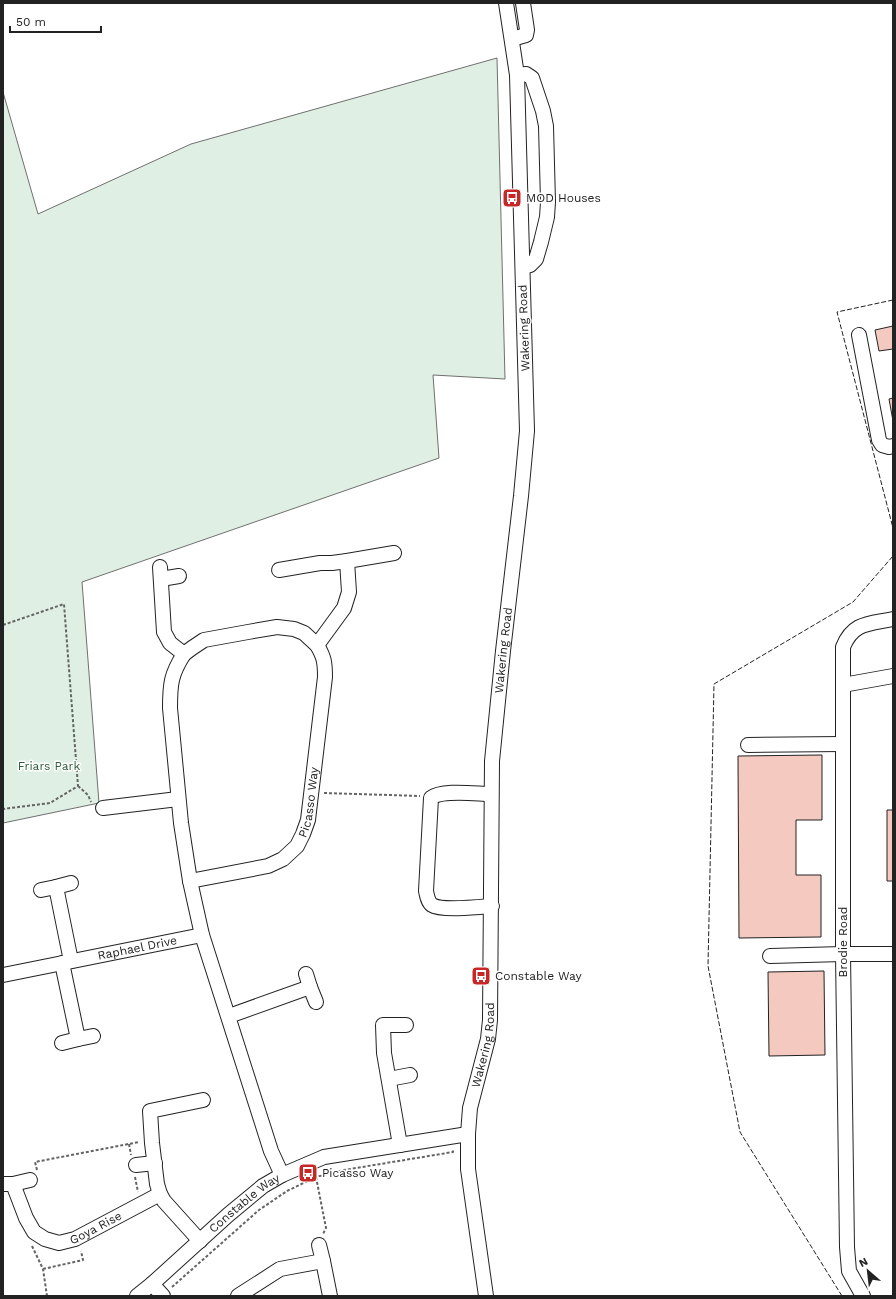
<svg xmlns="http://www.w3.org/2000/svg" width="896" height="1299" viewBox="0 0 896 1299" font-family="'Work Sans',sans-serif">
  <rect width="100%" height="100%" fill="#fff"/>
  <!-- green -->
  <path fill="#e0efe3" stroke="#6f6f6f" d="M497,58L505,379L433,375L439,458L82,582L99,803L3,823V92L38,214L191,144Z"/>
  <!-- building -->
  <path fill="#f3c9c0" stroke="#222" d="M893,326V349L879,351L875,330Z
    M893,398V421L889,399Z
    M822,755V820H796V875H821V937L739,938L738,756Z
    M887,810H893V881H887Z
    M824,971L825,1055L769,1056L768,972Z"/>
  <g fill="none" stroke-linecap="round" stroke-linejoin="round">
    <!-- minor casing -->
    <g stroke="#222" stroke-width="16">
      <g id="minor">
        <path d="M512,39L526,35L527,30L523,3"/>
        <path d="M517,75L526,74L532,78L543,111L546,126L548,202L547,217L541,242L536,259L530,265L523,267"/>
        <path d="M859,335L879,440L882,445L889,447L893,446"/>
        <path d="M160,567L164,632L170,643L184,654C171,674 170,684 170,708L181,823L190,881L202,935L271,1151L282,1175"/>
        <path d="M279,570L320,563H332L347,561"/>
        <path d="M161,579L179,576"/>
        <path d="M184,654L192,648L204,640L248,632L277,627L294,629L304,633L317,645L344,608L349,592L347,561L394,553"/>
        <path d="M843,685L893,676"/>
        <path d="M748,745L843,744"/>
        <path d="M491,794C477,794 442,789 431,798L426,891C427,896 428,902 432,905C441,911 480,907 492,906"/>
        <path d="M103,808L178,799"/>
        <path id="s1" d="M190,881L268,866L283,859L297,846L303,834L308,820L325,677C325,662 324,657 317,645"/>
        <path d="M71,883L56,887L71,961"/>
        <path d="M41,890L56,887"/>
        <path d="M770,956L843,954H892"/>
        <path d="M62,963L78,1039L93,1036"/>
        <path id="s2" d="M3,975L202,935"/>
        <path d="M310,987L316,1002"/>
        <path d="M229,1016L310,987L306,974"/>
        <path d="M62,1043L78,1039"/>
        <path d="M389,1079L410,1075"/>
        <path d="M400,1145L384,1053L383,1025H406"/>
        <path d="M136,1165L155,1163"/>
        <path id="s3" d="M3,1184H13L26,1218L34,1232L45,1239L59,1243L75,1239L160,1194L164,1201L200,1241"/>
        <path d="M13,1184L30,1180"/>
        <path d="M160,1194L157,1184L152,1143L150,1111L203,1100"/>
        <path d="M319,1245L323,1261"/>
        <path d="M152,1284L163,1296"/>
        <path id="s4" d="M137,1296L152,1284L228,1215L263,1186L282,1175L324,1157L468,1134"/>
        <path d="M238,1296L280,1269L323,1261L330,1296"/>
        <path id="s5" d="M486,1296L468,1169V1134L470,1108L488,1039L490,1020L492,761L503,651L521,496L527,431L517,75L506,3"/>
        <path d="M863,1296L849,1271L847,1247L843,954V647C853,622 869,624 893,619"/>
      </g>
    </g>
    <!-- path -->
    <path stroke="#646464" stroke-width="2" stroke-dasharray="3 2" stroke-linecap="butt" d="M3,625L64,604L78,786L50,803L3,809
      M78,786L88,795L91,802
      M324,793L420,796
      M129,1144L131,1155
      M37,1170L35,1162L139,1142
      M135,1177L138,1192
      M316,1177L326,1228L323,1234
      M32,1246L43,1269L47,1296
      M43,1269L83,1260L81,1251
      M172,1287L259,1210L287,1191L316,1177L344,1170L453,1152V1149"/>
    <!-- minor -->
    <use href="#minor" stroke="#fff" stroke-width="14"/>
    <!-- fence -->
    <path stroke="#222" stroke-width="1" stroke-dasharray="5 2" stroke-linecap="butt" d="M893,300L837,312L893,528
      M842,1296L740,1132L708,966L714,684L853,602L893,556"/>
  </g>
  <!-- icons -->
  <defs>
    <g id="bus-square" transform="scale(1)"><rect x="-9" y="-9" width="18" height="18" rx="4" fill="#c62828" stroke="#fff"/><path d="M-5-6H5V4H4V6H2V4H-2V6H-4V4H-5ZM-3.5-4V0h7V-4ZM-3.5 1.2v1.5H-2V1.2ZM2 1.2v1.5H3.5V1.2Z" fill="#fff"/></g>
  </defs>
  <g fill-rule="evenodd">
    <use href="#bus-square" x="512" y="198"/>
    <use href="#bus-square" x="481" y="976"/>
    <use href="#bus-square" x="308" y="1173"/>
  </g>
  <g text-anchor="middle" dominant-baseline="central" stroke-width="3" stroke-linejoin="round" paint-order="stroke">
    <!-- poi labels -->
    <g font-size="12" fill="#222" stroke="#fff" text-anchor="start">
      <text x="526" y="198">MOD Houses</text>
      <text x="495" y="976">Constable Way</text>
      <text x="322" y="1173">Picasso Way</text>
    </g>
    <!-- street labels -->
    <g font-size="12" fill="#222" stroke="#fff">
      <text transform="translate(524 328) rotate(-92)">Wakering Road</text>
      <text stroke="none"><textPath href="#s5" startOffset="650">Wakering Road</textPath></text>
      <text stroke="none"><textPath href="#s1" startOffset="161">Picasso Way</textPath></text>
      <text transform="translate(843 942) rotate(-90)">Brodie Road</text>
      <text stroke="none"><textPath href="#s2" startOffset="137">Raphael Drive</textPath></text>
      <text stroke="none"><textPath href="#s5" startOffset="254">Wakering Road</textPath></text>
      <text stroke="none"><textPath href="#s4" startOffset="142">Constable Way</textPath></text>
      <text stroke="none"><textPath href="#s3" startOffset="130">Goya Rise</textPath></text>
    </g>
    <!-- park labels -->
    <g font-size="12" fill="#2f5e38" stroke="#fff">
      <text x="49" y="766">Friars Park</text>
    </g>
  </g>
  <!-- border -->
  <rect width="896" height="1299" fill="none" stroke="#222222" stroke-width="8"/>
  <!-- north arrow -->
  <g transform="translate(868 1271) rotate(332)" stroke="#ffffff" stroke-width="3" paint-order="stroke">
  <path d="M0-3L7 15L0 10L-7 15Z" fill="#222222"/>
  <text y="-6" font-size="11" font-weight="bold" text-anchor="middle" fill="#222222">N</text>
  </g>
  <!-- scale -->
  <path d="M10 26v6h91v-6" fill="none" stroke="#222222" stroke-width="2"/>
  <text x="16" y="26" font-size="12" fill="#222222" stroke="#ffffff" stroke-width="3" paint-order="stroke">50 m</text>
</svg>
